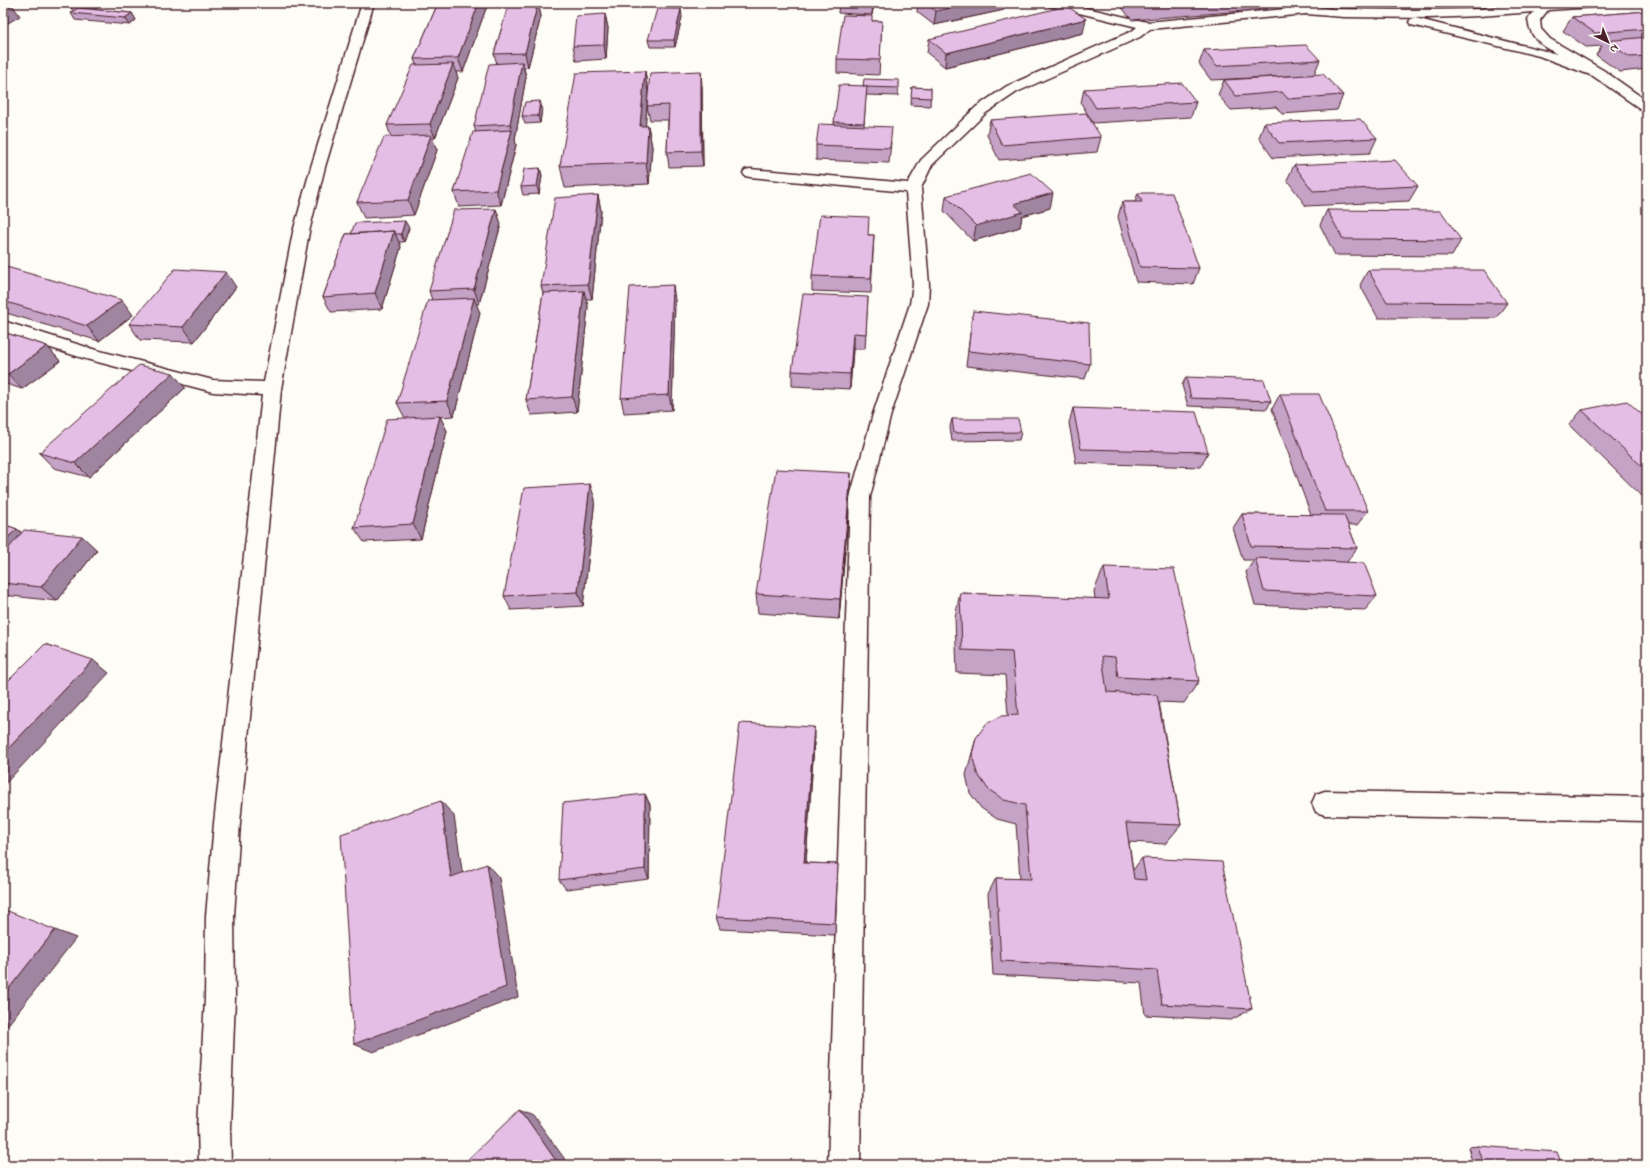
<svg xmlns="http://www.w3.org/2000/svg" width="1650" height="1168" viewBox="0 0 1650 1168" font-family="'Indie Flower',sans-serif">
  <rect width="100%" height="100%" fill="#fdfcf7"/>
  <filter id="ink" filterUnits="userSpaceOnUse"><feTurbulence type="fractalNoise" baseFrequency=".025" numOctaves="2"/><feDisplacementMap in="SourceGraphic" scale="8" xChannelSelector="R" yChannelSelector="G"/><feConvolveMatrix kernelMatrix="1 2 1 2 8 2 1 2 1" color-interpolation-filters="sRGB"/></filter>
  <g filter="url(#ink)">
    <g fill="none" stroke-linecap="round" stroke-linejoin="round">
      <!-- minor casing -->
      <g stroke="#4a1f2b" stroke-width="3">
        <path id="minor" d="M362,3H374L325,167L309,232L281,389L240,823L234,916L235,998L230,1127L231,1165H199L198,1127L205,998L206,916L214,823L262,395L213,392L86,359L3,333V321L96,350L213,380L264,382L293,232L311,167Z
          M1044,3H1065L1147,22L1286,9L1282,6L1286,3L1333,9L1412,10L1479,9L1544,3H1600L1598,5L1594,7L1548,10L1540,20L1541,29L1550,39L1603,70L1647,101V111L1642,110L1593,76L1539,56L1411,25L1409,22L1411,19L1415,18L1557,54C1541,44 1530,39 1528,19L1534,12L1479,16L1429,18L1344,17L1306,14L1150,29L1140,37L1017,92L986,113L932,165L921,188L929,285L928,304L891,414L870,497L860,1165H828L850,497L873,414L910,304L913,285L906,192L750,177L745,176L743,173L745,170L750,169L908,183L921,160L976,107L1007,86L1132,31L1137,27L1046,5Z
          M1325,791L1647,797V821L1325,815L1316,812L1312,803L1316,794Z"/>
      </g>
      <!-- minor -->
      <use href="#minor" fill="#fdfcf7" fill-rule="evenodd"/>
    </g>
    <!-- wall -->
    <path fill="#c5a3c6" stroke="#4a1f2b" d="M69,3H105L94,9L132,13L136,20L130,25L75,20L71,13L73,11Z
      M438,3H488L463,72H456L458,78L435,138L432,139L437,150L414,215L364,218L357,202L391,137L387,125L416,65L414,59Z
      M509,3H538L541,16L528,67L524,68L526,77L515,139L516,145L501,205L459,207L454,192L476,132L474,126L497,64L494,54Z
      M839,3H874L872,15L838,13Z
      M918,3H1005L1004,10L934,25L917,12Z
      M1118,3H1269L1267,9L1132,20Z
      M1647,11V69L1620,72L1596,55L1602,46L1586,47L1563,31L1572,17Z
      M605,14L608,28L606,59L576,61L573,46Z
      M682,17L675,47H650L648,40Z
      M872,21H882L879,75L837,73V59Z
      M1083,33L945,67L927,53L929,39Z
      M1204,50L1320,60L1314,74L1343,95L1337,110L1282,114L1276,107L1231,110L1218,95L1224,80L1292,76L1211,80L1199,64Z
      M645,71L648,92L645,126H648L652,147L649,184L565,188L560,166Z
      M899,80L898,96L866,95L864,126L891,142L889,163L816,160V145L834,125V122L863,86Z
      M702,86L703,166L669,167L667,152L668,120H650L647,106Z
      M912,87L931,88L930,106L911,105Z
      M1084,89L1196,102L1191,117L1093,123L1081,103Z
      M542,108L540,123L525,124L522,116Z
      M990,120L1101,137L1097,152L999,160L987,135Z
      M1264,123L1377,138L1370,153L1273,158L1259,138Z
      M1294,165L1418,186L1409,201L1306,206L1287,180Z
      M540,168L542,176L539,194L523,195L521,187Z
      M1138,193L1199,268L1193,284L1136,282L1118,217L1122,202H1135Z
      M598,195L601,211L592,299H586L588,306L577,412L531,415L526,400L543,293L541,286Z
      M946,196L1050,208L1022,216L1020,227L973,241L944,211Z
      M496,209L501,224L479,304H476L480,313L454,416L440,417L447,431L421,539L364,542L354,528L405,418L397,403L432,300L429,291Z
      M1327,210L1461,240L1452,256L1335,255L1320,225Z
      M409,228L404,242H399L401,247L382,309L331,312L323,297L346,234Z
      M868,235H874L871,293L812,291V276Z
      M3,266L133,315L99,341L3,312Z
      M1368,270L1507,303L1496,318H1378L1360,285Z
      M236,287L194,342L140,340L129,324Z
      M868,297L865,349H853L850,389L792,386V371Z
      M675,300L672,410L624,413L621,398Z
      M973,311L1090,364L1085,379L966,366Z
      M3,332L47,346L60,361L22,389L3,383Z
      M1186,377L1271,401L1267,409L1188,406L1182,385Z
      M185,388L89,477L54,468L39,453Z
      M1280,394L1368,511L1357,525H1348L1357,548L1347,562L1377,596L1365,610L1255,605L1246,572L1254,560H1243L1233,528L1242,514L1311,515L1272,409Z
      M1073,408L1208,452L1201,467L1076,463L1069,423Z
      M1582,410L1647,419V501L1569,425Z
      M952,419L1021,432L1019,440L952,441L950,427Z
      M851,473L850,494L839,619L758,613L756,594Z
      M595,499L583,606L511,610L504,596Z
      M3,524L17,529L22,533L97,550L57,601L3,595Z
      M1104,567L1199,681L1184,703L1159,702L1181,825L1165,844L1129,842L1133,870L1142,858L1252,1009L1231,1020L1145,1015L1141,983L993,975L988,894L996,878L1020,879L1016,824L997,819L981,808L970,793L966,775L976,738L1008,716L1005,675L957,673L955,617L960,593L1095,599L1094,591Z
      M814,744L806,863L838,864L835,935L720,929L716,917Z
      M645,794L650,805L649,879L566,889L559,880Z
      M1478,1146L1562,1165H1473L1468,1147Z"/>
    <!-- shaded-wall -->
    <path fill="#a085a1" stroke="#4a1f2b" d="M9,3H11L20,16L3,26V7Z
      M80,3H105L87,14Z
      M479,3H488L463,72L458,58Z
      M538,3L541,16L528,67L525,53Z
      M873,3H874L872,15Z
      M973,3H1005L1004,10L934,25L936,11Z
      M681,9L682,17L675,47L674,40Z
      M132,13L136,20L130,25L125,18Z
      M605,14L608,28L606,59L604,45Z
      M1086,19L1083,33L945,67L946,53Z
      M522,62L526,77L515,139L516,145L501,205L496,190L512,130L510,124Z
      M453,64L458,78L435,138L430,124Z
      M645,71L648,92L644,148L640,126Z
      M701,71L702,86L703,166L701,151Z
      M540,101L542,108L540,123L538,116Z
      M648,126L652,147L649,184L646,163Z
      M431,135L437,150L414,215L408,200Z
      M540,168L542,176L539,194L537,186Z
      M1053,193L1050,208L1022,216L1020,227L973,241L976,226L1014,204Z
      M598,195L601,211L592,299L588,284Z
      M496,209L501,224L479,304L474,289Z
      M405,221L409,228L404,242L401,234Z
      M394,231L401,247L382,309L375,293Z
      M226,272L236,287L194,342L183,327Z
      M673,285L675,300L672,410L669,395Z
      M584,291L588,306L577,412L572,397Z
      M474,298L480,313L454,416L447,401Z
      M122,300L133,315L99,341L87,326Z
      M853,333V349L850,389V374Z
      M47,346L60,361L22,389L8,374Z
      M173,373L185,388L89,477L75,463Z
      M440,416L447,431L421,539L413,524Z
      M851,473L850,494L839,619L840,599Z
      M590,484L595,499L583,606L578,592Z
      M17,529L34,544L3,571V542Z
      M82,536L97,550L57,601L41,587Z
      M93,660L109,673L3,786V754Z
      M814,727V744L805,876L804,863Z
      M645,794L650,805L649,879L645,869Z
      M441,801L454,816L465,890L451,877Z
      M487,864L499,878L518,997L373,1052L354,1044Z
      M55,930L76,938L3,1031V996Z
      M520,1109L533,1115L569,1165H559Z"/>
    <!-- building -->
    <path fill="#e5bee6" stroke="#4a1f2b" d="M3,3H9L3,7Z
      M438,3H479L458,58L414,59Z
      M509,3H538L525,53L494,54Z
      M925,3H973L936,11Z
      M1067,6L1086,19L946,53L929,39Z
      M78,8L132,13L125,18L71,13Z
      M657,9H681L674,40H648Z
      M1647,11V29L1595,33L1572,17Z
      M605,14L604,45L573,46L576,16Z
      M843,15L872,16V21H882L880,60L837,59Z
      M1647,37V56L1630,57L1605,41Z
      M1306,45L1320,60L1216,66L1204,50Z
      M522,62L510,124L474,126L489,64Z
      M453,64L430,124L387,125L413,65Z
      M645,71L640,126H648L646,163L560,166L576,73Z
      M701,71V151L667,152L669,105L647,106L650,73Z
      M1323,74L1343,95L1288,99L1282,92L1236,96L1224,80Z
      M864,79L899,80V88L866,87L867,86H863Z
      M1182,83L1196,102L1096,108L1084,89Z
      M839,85L867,86L864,123L834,122Z
      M912,87L931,88V98L911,97Z
      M540,101L538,116H522L525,102Z
      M1086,113L1101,137L1002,145L990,120Z
      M1360,119L1377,138L1279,143L1264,123Z
      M819,124L892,127L890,148L816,145Z
      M512,130L496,190L454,192L473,132Z
      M431,135L408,200L357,202L384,137Z
      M1395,160L1418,186L1313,191L1294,165Z
      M540,168L537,186L521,187L524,169Z
      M1031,173L1053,193L1014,204L1023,212L976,226L946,196Z
      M1138,193H1172L1199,268L1140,267L1122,202H1142Z
      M598,195L588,284L541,286L555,198Z
      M496,209L474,289L429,291L454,210Z
      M1327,210L1441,211L1461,240L1343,239Z
      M820,215L869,217L868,235H874L871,278L812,276Z
      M405,221L401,234H396L394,231L351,234L355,223Z
      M394,231L375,293L323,297L346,234Z
      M3,266L122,300L87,326L3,301Z
      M175,269L226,272L183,327L129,324Z
      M1368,270H1484L1507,303L1387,302Z
      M673,285L669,395L621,398L630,287Z
      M584,291L572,397L526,400L543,293Z
      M803,294L868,297L866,334L853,333L850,374L792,371Z
      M474,298L447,401L397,403L428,300Z
      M973,311L1089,323L1090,364L968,351Z
      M3,332L47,346L8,374L3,372Z
      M139,365L173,373L75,463L39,453Z
      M1186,377L1264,380L1271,401L1191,398Z
      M1280,394H1319L1368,511H1325Z
      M1627,401L1647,419V471L1582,410Z
      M1073,408L1196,412L1208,452L1081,449Z
      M440,416L413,524L354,528L387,419Z
      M952,419H1018L1021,432L954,433Z
      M776,469L851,473L840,599L756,594Z
      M590,484L578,592L504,596L524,488Z
      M1242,514L1344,515L1357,548L1251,546Z
      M3,524L17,529L3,542Z
      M24,530L82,536L41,587L3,583V555Z
      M1255,558L1364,563L1377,596L1264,591Z
      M1104,567L1174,569L1199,681L1118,677L1115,657L1102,656L1107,692L1157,695L1181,825L1126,823L1134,879L1146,880L1142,858L1222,862L1252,1009L1162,1004L1157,970L1001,961L996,878L1031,879L1025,805L1004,800L988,789L977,773L972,755L976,738L986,724L1001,716L1018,715L1012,652L962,650L960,593L1109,599Z
      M45,644L93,660L3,754V686Z
      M740,723L814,727L804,863L838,864L835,923L716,917Z
      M645,794V869L559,880L563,803Z
      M441,801L451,877L487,864L506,987L354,1044L341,834Z
      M3,909L55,930L3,996Z
      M520,1109L559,1165H462Z
      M1478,1146L1557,1152L1562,1165H1484Z"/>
  </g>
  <!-- margin -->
  <rect width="1650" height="1168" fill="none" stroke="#fdfcf7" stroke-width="16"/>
  <rect x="8" y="8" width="1634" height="1152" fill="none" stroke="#4a1f2b" stroke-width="1.5" filter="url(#ink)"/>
  <!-- north arrow -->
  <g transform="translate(1608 42) rotate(137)" stroke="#fdfcf7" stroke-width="3" paint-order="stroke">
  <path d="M0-3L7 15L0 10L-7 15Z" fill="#4a1f2b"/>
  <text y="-6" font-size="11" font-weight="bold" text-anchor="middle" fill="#4a1f2b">N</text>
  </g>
</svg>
